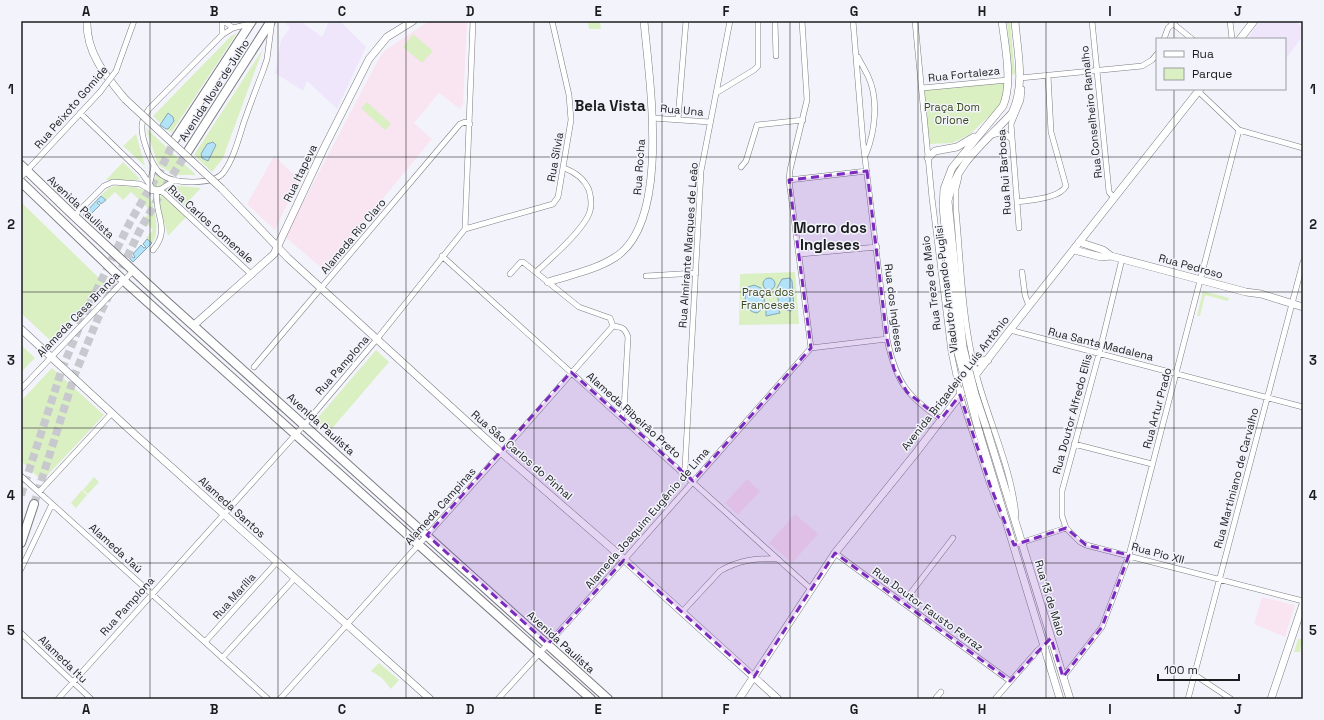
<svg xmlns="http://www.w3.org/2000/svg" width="1324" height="720" viewBox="0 0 1324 720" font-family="'Space Grotesk',sans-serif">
  <rect width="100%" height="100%" fill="#f3f4fb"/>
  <!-- commercial -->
  <path fill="#f9e4f2" d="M429,21H467L463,104L460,109L439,93L414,123L432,139L324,270L285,237L377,62L384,51Z
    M274,156L299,179L275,230L247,204Z
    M747,479L760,491L738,515L725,503Z
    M795,514L818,534L792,563L769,543Z
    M1262,597L1295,605L1285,637L1254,624Z"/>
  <!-- education -->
  <path fill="#efe6fc" d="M288,21H300L322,37L329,21H340L366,47L337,109L307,81L303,91L275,73L281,40L290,28L286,24Z
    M1260,21H1295L1303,27V36L1285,60V39H1247Z"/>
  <!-- green -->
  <path fill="#daefc2" d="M588,21H600L601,29H589Z
    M1007,21H1010L1015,74L1012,75Z
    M237,33L171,133L153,116L231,36Z
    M413,34L433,51L422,63L403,47Z
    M263,49L223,158L212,172L194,155Z
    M1004,82L1005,91L1000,106L969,135L952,143L929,144L924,90Z
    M367,102L391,124L385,130L361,108Z
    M146,128L196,175H175L158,165Z
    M136,134L145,166L123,146Z
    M123,162L140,179L137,180H106Z
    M157,173L169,180L158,188L154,187L153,183Z
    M170,185L201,188L184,206L165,189Z
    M115,186C122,186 137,186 143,190C155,198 161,232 152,243L146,238L153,230L143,220L151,211L131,192L123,200L115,192L107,200L101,195L109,188Z
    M161,195L186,217L168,236L158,200Z
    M21,202L105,284L51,341L21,313Z
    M795,272L799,324L739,325L740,274Z
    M1203,291L1229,298L1228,301L1205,295L1200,316H1197Z
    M21,345L35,358L21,372Z
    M376,350L389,362L329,432L316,420Z
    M52,368L104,415L42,481L21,461V401Z
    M94,477L99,482L88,494L83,490Z
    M82,490L87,495L76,508L71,503Z
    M1298,639H1302L1300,652H1294Z
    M379,663L399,680L391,689L382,678L371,671Z"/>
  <!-- water -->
  <path fill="#b2e3f9" stroke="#85a7b7" d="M168,113L173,117L174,121L168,129H166L160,125Z
    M213,142L216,145L208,161L202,158L201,154L207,144Z
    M101,196L106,200L101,204L99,201L97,203L100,205L91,214L89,212L87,213L90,216L87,218L83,215Z
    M147,239L152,243L133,262L129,258L131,256L134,258L135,257L133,254L141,245L144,248L146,247L143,244Z
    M763 284a6 6 0 1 1 12 0a6 6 0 1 1-12 0Z
    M790,278L792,281L794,309L791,311C777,309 778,300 777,288L782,279Z
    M754,285L761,288C766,296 766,308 757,313C744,311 743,298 748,287Z
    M773,304L778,308L780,313L766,316V308Z"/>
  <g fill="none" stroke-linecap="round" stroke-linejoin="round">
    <!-- primary-tunnel -->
    <path stroke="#c8c9cf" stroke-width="8" stroke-dasharray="8 4" stroke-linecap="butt" d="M166,185L188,151
      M21,495L62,369L84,316L130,222L160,171L175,139
      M34,504L75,374L98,318L140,230L160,195"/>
    <!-- street casing -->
    <g stroke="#7b7c82" stroke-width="6">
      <path id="street" d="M224,21L233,28
        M775,21L776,56
        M802,21L807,100L790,170L789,180L811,348
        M853,21L863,142L887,339C896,381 906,396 941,419
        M915,21L932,198L951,352L960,395L990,485L1002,516
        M1092,21L1109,192L1114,198
        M1170,21L1192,39
        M1230,21L1232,39
        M249,24L233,28L222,35L149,109C146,114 142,119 142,126C141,138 152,168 162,175C174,184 213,185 223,173C233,160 238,141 243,125C249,107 256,89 263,71L267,59L272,21
        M222,35V21
        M1164,39L1168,28L1173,24
        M858,57C861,63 865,70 868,76C879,99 875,132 866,154
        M116,71L134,21
        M1020,78L1142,66L1152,60L1157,54
        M922,88L1008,80
        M1198,91L1239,130L1303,148
        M716,93L754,70L758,66V21
        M80,113L142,173L152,188L164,193L252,275
        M652,118L710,122
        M678,119L686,21
        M992,135L1004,132L1011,139
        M741,167L746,161L757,125L803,120
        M21,177L100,92
        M959,177L956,189V210C961,262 962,318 975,369C987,418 1011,465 1016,515
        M789,180L867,171
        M150,182L154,166
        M1017,202C1029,200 1059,199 1066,186L1051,132L1048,75
        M74,216L104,186L113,182L140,184L152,191L161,189L175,180
        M1019,228L1011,124L1021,100L1022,89
        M465,229L553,204L558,197L571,120L569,95L552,21
        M153,250C172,228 153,214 157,190
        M800,254L877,247
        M442,256L811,589
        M536,272C550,259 585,229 590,211C592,204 591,197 589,190C584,178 575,172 564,168
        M1022,272L1025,295L1029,306
        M510,274L521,262H523L579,307L610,318L613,326
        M646,276L696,273
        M613,326C622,327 625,328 628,337L624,410L621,417
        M1010,330L1303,407
        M811,348L887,339
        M254,367L460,124L465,122L470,124
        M21,389L133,271
        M1074,444L1152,464
        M683,472L685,468L701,171L730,21
        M21,476L268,699
        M39,492L112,413
        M1066,528L1062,516V491L1099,354L1122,259
        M1014,545L1066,528L1080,542L1086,545L1303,601
        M835,553L1010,681
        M21,569L52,504
        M903,603L953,538
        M682,612L720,571C739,560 756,558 778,559
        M21,633L91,699
        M205,642L277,562
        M222,658L295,578
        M1195,675L1231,699
        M1063,677L1102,627L1129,555L1239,130
        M58,699L305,424L377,339L465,229L473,21
        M280,699L509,444L613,326
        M498,699L624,560L811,348
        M935,699L941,692
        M995,699L1038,650L1044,645L1052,642
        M1188,699L1303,262"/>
    </g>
    <!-- secondary casing -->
    <g stroke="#7b7c82" stroke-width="8">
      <path id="secondary" d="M87,21C86,53 106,76 125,99
        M1240,39L1254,21
        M928,158L935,151L957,147L974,137
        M222,189L288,258L495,447L617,553L778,699
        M1079,242L1103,250L1111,256
        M1074,250L1101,257L1111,256L1246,292L1261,294L1303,307
        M548,282C570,275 595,270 614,258C672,223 649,79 644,21
        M194,325L274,254L323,150L369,59L387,37L413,21
        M21,329L130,430L430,699
        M963,347L948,201C955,163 988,140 1012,113C1026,84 1017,51 1015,21
        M957,349L943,207L944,189L952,168L1003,106C1013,83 1005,46 1002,21
        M973,362L988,360
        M987,430L1070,699
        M979,432L1060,699
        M739,699L835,553L915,454L1010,330L1200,89
        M1271,699L1303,604"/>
    </g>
    <!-- primary casing -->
    <g stroke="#7b7c82" stroke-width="10">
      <path id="primary" d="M175,139L252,21
        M188,151L271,21
        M21,165L74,216L165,300L608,699
        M21,182L124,281L591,699
        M21,543L34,504"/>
    </g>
    <!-- street -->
    <use href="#street" stroke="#fff" stroke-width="5"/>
    <!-- secondary -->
    <use href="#secondary" stroke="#fff" stroke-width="7"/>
    <!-- primary -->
    <use href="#primary" stroke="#fff" stroke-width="8"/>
    <!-- street-bridge casing -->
    <g stroke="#7b7c82" stroke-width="6" stroke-linecap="butt">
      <path id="street-bridge" d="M100,92L116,71"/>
    </g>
    <!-- secondary-bridge casing -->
    <g stroke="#7b7c82" stroke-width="8" stroke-linecap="butt">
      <path id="secondary-bridge" d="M125,99L222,189
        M963,347L975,394L987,430
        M957,349L979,432"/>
    </g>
    <!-- street-bridge -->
    <use href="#street-bridge" stroke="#fff" stroke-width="5"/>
    <!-- secondary-bridge -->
    <use href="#secondary-bridge" stroke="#fff" stroke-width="7"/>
  </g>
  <!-- marked area -->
  <path fill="#7b2cbf" fill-opacity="0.2" stroke="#7b2cbf" stroke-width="3" stroke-dasharray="8 5" stroke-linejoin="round" d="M867,171L887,339L894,369L907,392L941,419L960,395L990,485L1014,545L1066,528L1086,545L1129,555L1102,627L1063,677L1051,638L1010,681L835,553L754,677L624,560L548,644L427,535L571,372L693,481L811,348L789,180Z"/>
  <!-- grid -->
  <path fill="none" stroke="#1b1c1e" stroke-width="1" stroke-opacity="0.55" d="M150,21V699M278,21V699M406,21V699M534,21V699M662,21V699M790,21V699M918,21V699M1046,21V699M1174,21V39M1174,89V699M21,157H1303M21,292H1303M21,428H1303M21,563H1303"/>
  <g text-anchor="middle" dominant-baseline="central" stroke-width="3" stroke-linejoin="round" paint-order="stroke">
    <!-- street labels -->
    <g font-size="11" fill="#1b1c1e" stroke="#f3f4fb">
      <text transform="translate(964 74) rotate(-6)">Rua Fortaleza</text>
      <text transform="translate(214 90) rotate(-57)">Avenida Nove de Julho</text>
      <text transform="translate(71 107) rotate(-49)">Rua Peixoto Gomide</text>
      <text transform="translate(682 110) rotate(5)">Rua Una</text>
      <text transform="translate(1091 112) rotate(-96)">Rua Conselheiro Ramalho</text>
      <text transform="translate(555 157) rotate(-80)">Rua Sílvia</text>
      <text transform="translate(639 167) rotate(-86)">Rua Rocha</text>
      <text transform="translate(1004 172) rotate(-94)">Rua Rui Barbosa</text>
      <text transform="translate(300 173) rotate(-64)">Rua Itapeva</text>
      <text transform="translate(81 207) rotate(43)">Avenida Paulista</text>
      <text transform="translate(211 224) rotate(42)">Rua Carlos Comenale</text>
      <text transform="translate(353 236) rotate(-50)">Alameda Rio Claro</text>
      <text transform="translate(688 245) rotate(-86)">Rua Almirante Marques de Leão</text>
      <text transform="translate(1191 266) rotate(15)">Rua Pedroso</text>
      <text transform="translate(931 283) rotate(-97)">Rua Treze de Maio</text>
      <text transform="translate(946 289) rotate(-97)">Viaduto Armando Puglisi</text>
      <text transform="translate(894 308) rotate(83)">Rua dos Ingleses</text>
      <text transform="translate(78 314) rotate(-46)">Alameda Casa Branca</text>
      <text transform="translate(1101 344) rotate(14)">Rua Santa Madalena</text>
      <text transform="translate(342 365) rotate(-49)">Rua Pamplona</text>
      <text transform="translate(955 383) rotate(-52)">Avenida Brigadeiro Luís Antônio</text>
      <text transform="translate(1157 408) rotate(-75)">Rua Artur Prado</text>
      <text transform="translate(1072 414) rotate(-75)">Rua Doutor Alfredo Ellis</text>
      <text transform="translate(634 415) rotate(42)">Alameda Ribeirão Preto</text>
      <text transform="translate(321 424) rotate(42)">Avenida Paulista</text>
      <text transform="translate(522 455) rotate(41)">Rua São Carlos do Pinhal</text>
      <text transform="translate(1236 478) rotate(-75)">Rua Martiniano de Carvalho</text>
      <text transform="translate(440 506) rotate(-48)">Alameda Campinas</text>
      <text transform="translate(232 507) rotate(42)">Alameda Santos</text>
      <text transform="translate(647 518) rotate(-49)">Alameda Joaquim Eugênio de Lima</text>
      <text transform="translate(116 548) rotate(42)">Alameda Jaú</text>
      <text transform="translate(1158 553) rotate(15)">Rua Pio XII</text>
      <text transform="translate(234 596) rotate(-48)">Rua Marília</text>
      <text transform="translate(1050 598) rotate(73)">Rua 13 de Maio</text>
      <text transform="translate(127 606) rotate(-48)">Rua Pamplona</text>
      <text transform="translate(928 609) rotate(36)">Rua Doutor Fausto Ferraz</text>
      <text transform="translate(561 642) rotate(42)">Avenida Paulista</text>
      <text transform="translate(63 659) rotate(44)">Alameda Itu</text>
    </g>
    <!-- park labels -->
    <g font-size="11" fill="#364a19" stroke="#f3f4fb">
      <text x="952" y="107">Praça Dom<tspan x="952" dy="13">Orione</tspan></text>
      <text x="768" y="292">Praça dos<tspan x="768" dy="13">Franceses</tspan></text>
    </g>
    <!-- district labels -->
    <g font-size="15" font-weight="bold" fill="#1b1c1e" stroke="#f3f4fb">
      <text x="610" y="105">Bela Vista</text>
      <text x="830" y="227">Morro dos<tspan x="830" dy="17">Ingleses</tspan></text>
    </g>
  </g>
  <!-- border -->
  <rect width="1324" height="720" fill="none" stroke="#f3f4fb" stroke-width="44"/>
  <!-- legend -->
  <rect x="1156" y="38" width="130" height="52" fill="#f3f4fb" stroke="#9d9ea3"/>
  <rect x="1164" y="51" width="20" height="6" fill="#ffffff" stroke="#9d9ea3"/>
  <text x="1192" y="58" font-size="12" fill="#1b1c1e">Rua</text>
  <rect x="1164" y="68" width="20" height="12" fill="#daefc2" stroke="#9d9ea3"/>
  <text x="1192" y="78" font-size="12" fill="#1b1c1e">Parque</text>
  <!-- scale -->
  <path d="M1158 674v6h81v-6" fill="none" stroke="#1b1c1e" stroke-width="2"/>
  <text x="1164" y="674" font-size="12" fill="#1b1c1e" stroke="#f3f4fb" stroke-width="3" paint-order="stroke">100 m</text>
  <rect x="22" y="22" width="1280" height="676" fill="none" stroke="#1b1c1e" stroke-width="1.5"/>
  <g font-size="13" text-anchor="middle" font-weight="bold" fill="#1b1c1e">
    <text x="86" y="16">A</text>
    <text x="214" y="16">B</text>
    <text x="342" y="16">C</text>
    <text x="470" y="16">D</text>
    <text x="598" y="16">E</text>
    <text x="726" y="16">F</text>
    <text x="854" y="16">G</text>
    <text x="982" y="16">H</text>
    <text x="1110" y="16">I</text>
    <text x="1238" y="16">J</text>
    <text x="11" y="94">1</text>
    <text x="1313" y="94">1</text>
    <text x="11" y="229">2</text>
    <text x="1313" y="229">2</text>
    <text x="11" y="365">3</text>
    <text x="1313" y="365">3</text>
    <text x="11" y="500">4</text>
    <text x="1313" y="500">4</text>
    <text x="11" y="635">5</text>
    <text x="1313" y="635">5</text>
    <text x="86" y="714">A</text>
    <text x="214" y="714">B</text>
    <text x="342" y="714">C</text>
    <text x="470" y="714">D</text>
    <text x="598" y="714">E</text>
    <text x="726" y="714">F</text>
    <text x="854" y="714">G</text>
    <text x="982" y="714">H</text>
    <text x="1110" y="714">I</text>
    <text x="1238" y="714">J</text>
  </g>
</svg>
